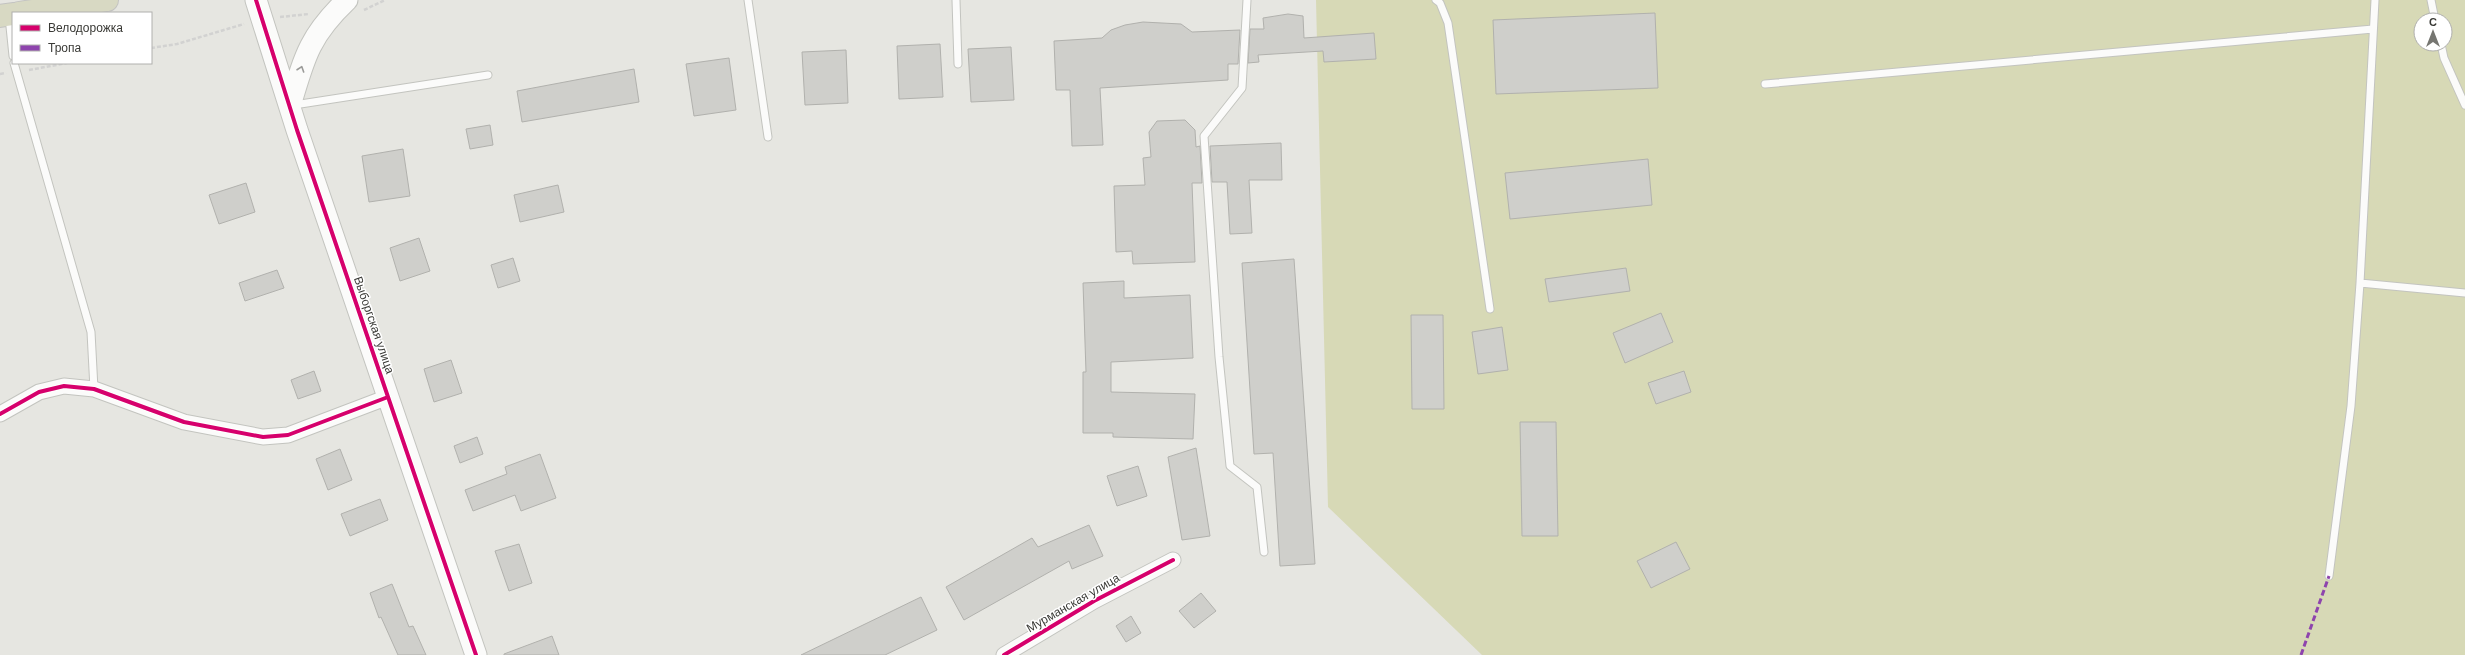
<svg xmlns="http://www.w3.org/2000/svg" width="2465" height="655" viewBox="0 0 2465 655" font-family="'DM Sans',sans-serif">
  <rect width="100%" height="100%" fill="#e6e6e1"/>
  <!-- green -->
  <path fill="#d7d9b6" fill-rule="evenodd" d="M1316,0H2465V655H1482L1328,507ZM2421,20H2445V44H2421Z"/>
  <!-- building -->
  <path fill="#cfcfcb" stroke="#b1b1ad" d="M1655,13L1658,88L1496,94L1493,20Z
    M1288,14L1303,16L1304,38L1374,33L1376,59L1324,62L1323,51L1258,55L1259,62L1248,63L1250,29H1264L1263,18Z
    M1143,22L1181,24L1192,32L1240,30L1238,64H1228V80L1100,88L1103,145L1072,146L1070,90H1056L1054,41L1102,38L1111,30L1125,25Z
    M940,44L943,97L899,99L897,46Z
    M1011,47L1014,100L971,102L968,49Z
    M846,50L848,103L805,105L802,52Z
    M729,58L736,110L694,116L686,64Z
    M634,69L639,102L522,122L517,91Z
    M1185,120L1195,130L1196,147L1200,146L1202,183H1192L1195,262L1133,264L1132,251L1116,252L1114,186L1145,185L1143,158L1151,157L1149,132L1157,121Z
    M490,125L493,145L470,149L466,129Z
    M1281,143L1282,180H1249L1252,233L1230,234L1227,182H1212L1210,146Z
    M403,149L410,196L369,202L362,156Z
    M1648,159L1652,205L1510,219L1505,173Z
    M246,183L255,212L219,224L209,195Z
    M558,185L564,212L520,222L514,195Z
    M419,238L430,271L400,281L390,248Z
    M513,258L520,281L498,288L491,265Z
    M1294,259L1315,564L1280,566L1273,453L1254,454L1242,263Z
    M1626,268L1630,291L1549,302L1545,279Z
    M277,270L284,288L245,301L239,283Z
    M1124,281V298L1190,295L1193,358L1111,362V392L1195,394L1193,439L1113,437V433H1083V372H1086L1083,283Z
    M1661,313L1673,342L1625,363L1613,333Z
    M1411,315H1443L1444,409H1412Z
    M1502,327L1508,370L1478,374L1472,332Z
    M451,360L462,393L434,402L424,369Z
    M314,371L321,391L298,399L291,380Z
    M1684,371L1691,392L1656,404L1648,383Z
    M1520,422H1556L1558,536H1522Z
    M477,437L483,454L460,463L454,446Z
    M1196,448L1210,536L1182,540L1168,457Z
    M340,449L352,480L328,490L316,459Z
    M540,454L556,498L521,511L515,495L473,511L465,490L507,474L505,467Z
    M1138,466L1147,496L1117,506L1107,476Z
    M380,499L388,520L350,536L341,514Z
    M1089,525L1103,556L1072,569L1069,561L964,620L946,587L1032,538L1038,547Z
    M1676,542L1690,569L1651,588L1637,561Z
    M519,544L532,583L509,591L495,551Z
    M392,584L409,627L413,626L426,655H398L381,617L379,618L370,593Z
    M1201,593L1216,611L1194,628L1179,611Z
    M921,597L937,630L885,655H801Z
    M1131,616L1141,633L1126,642L1116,626Z
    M552,636L559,655H504V654Z"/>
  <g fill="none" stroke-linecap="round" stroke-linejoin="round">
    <!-- lane casing -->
    <g stroke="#c3c4bf" stroke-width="9">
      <path id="lane" d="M748,0L768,137
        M956,0L958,64
        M1247,0L1242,88L1204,136L1219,357L1230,466L1257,487L1264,552
        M1436,0L1440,3L1448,23L1490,309
        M2431,0L2435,20
        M9,17L13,56
        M2441,44L2444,58L2465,105
        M14,63L91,332L94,389
        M1765,84L2373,29
        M294,105L488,75
        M2360,283L2465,293
        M2329,576L2351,406L2360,283L2375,0"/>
    </g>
    <!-- street casing -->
    <g stroke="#c3c4bf" stroke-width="17">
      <path id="street" d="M0,414L39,392L64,386L94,389L184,422L263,437L288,435L388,397
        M1004,655L1094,601L1173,560"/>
    </g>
    <!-- secondary casing -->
    <g stroke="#c3c4bf" stroke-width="23">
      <path id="secondary" d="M256,0L297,130L476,655
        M290,106C304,58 309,36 347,0"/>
    </g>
    <!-- highway casing -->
    <g stroke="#c3c3c1" stroke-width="24">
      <path id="highway" d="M19,13L107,0
        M0,16L13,14"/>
    </g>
    <!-- path -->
    <path stroke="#d2d2d1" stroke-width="2.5" stroke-dasharray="4 2" stroke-linecap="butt" d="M364,10L385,0
      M280,17L309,14
      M151,48L177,44L244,24
      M29,70L67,63
      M0,74L6,73"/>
    <!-- lane -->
    <use href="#lane" stroke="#fbfbfa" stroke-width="7"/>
    <!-- street -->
    <use href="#street" stroke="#fbfbfa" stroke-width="15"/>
    <!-- secondary -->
    <use href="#secondary" stroke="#fbfbfa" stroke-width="21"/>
    <!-- highway -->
    <use href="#highway" stroke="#d8d9c3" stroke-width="22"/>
    <!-- quiet -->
    <path stroke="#8e44ad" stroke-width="3" stroke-dasharray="6 3" stroke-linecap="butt" d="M2301,655L2329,576"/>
    <!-- cycleway casing -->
    <g stroke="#fff" stroke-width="6">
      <path id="cycleway" d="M256,0L297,130L476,655
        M0,414L39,392L64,386L94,389L184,422L263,437L288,435L388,397
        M1004,655L1094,601L1173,560"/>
    </g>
    <!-- cycleway -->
    <use href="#cycleway" stroke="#d6006c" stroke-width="4"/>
  </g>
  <!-- one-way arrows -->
  <defs><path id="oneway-chevron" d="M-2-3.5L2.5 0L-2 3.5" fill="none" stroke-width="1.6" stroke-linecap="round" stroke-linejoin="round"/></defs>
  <use stroke="#9a9a98" href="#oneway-chevron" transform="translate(301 69) rotate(-71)"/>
  <g text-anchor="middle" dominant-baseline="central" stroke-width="3" stroke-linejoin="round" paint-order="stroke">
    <!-- street labels -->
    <g font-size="12" fill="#393935" stroke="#fff">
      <text transform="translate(374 325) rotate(71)">Выборгская улица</text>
      <text transform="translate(1073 603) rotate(-30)">Мурманская улица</text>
    </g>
  </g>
  <!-- legend -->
  <rect x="12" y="12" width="140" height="52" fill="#ffffff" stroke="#b0b0ae"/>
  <rect x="20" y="25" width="20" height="6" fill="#d6006c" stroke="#b0b0ae"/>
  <text x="48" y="32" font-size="12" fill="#393935">Велодорожка</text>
  <rect x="20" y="45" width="20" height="6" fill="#8e44ad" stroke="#b0b0ae"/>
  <text x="48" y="52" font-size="12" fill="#393935">Тропа</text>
  <!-- north arrow -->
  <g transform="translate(2433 32)"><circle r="19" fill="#ffffff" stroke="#b0b0ae"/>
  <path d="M0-3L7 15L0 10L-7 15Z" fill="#767671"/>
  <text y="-6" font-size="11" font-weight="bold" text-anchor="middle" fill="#393935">С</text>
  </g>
</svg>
